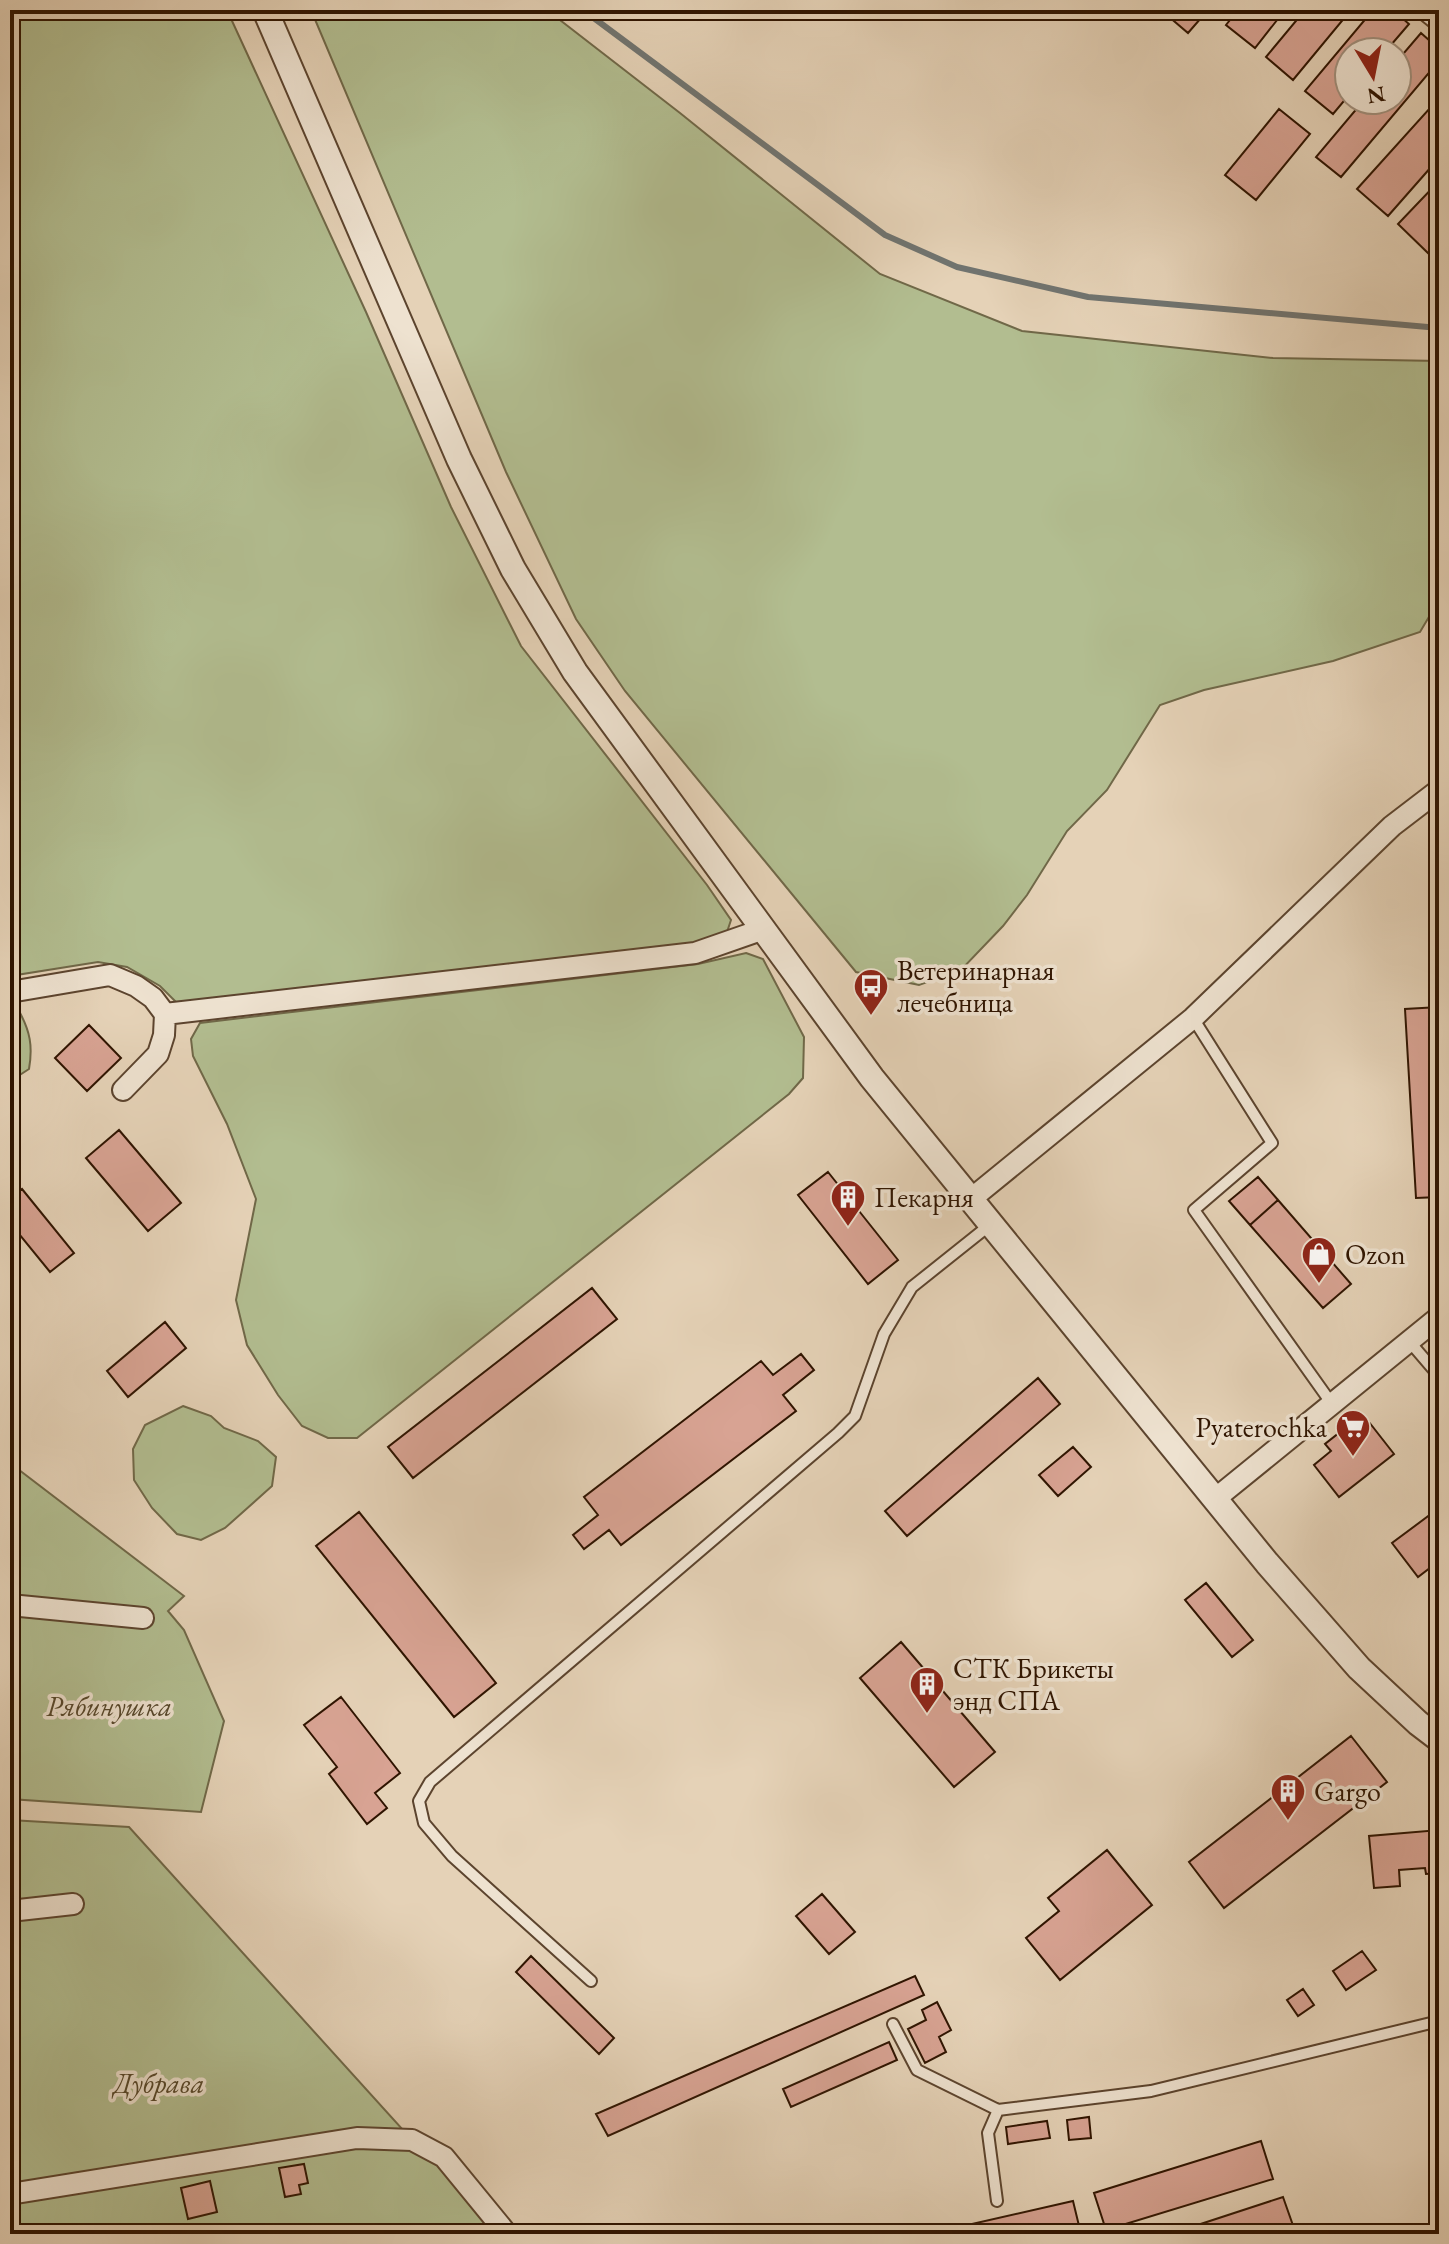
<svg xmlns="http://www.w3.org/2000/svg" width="1449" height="2244" viewBox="0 0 1449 2244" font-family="'EB Garamond',serif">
  <rect width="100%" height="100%" fill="#e5d2b7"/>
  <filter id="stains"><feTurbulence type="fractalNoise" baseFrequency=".0025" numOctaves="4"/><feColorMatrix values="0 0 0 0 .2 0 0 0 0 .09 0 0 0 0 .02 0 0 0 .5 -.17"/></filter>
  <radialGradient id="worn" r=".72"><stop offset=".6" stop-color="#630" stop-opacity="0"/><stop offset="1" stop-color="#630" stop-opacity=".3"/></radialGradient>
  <!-- green -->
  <path fill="#b2bd90" stroke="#706848" stroke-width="2" d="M10,10H227L366,312L451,507L521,646L707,885L731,920L726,935L692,948L185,1004L176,1002L160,986L127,967L98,962L10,976Z
    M311,10H547L680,113L880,274L1022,331L1273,358L1439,361V455L1433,478L1439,600L1420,632L1333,661L1204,690L1160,705L1107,790L1067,831L1027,895L1003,926L961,970L919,985L856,972L625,691L576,619L506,472Z
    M746,953L763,959L804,1037L803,1078L789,1094L357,1438H328L302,1426L278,1395L247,1345L236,1300L256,1199L227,1124L193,1056L191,1039L200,1023L698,964Z
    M19,1011C30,1031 33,1046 29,1069L15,1078L10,1079V1013Z
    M183,1406L211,1416L224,1428L258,1441L276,1457L272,1486L225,1528L201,1540L177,1534L152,1508L134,1480L133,1449L145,1425Z
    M10,1463L184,1596L168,1611L184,1630L224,1721L201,1812L10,1799Z
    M10,1820L129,1827L412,2140L444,2157L507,2234H10Z"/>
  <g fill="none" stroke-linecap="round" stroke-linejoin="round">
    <!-- stream -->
    <path stroke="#707470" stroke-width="6" d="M583,10L885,235L957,267L1088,297L1439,328"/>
  </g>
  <!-- building -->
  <path fill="#d8a393" stroke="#2f1400" stroke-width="2" d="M1161,10H1208L1188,33Z
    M1238,10H1285L1255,48L1226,25Z
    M1305,10H1351L1293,80L1266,57Z
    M1373,10H1393L1409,24L1385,52H1349V95L1333,114L1305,91Z
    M1421,33L1439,49V61L1341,177L1316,157L1364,100H1397V61Z
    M1439,98V158L1388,216L1357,189Z
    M1279,109L1310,134L1256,200L1225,175Z
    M1439,181V244L1429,254L1398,224Z
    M1439,1007V1197L1416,1198L1405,1009Z
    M89,1025L121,1058L87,1091L55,1058Z
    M119,1130L181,1203L148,1231L86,1158Z
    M828,1172L898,1260L868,1284L798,1195Z
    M1258,1177L1278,1200L1250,1225L1229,1201Z
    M22,1189L74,1253L50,1272L10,1223V1199Z
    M1278,1200L1351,1284L1323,1308L1250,1225Z
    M592,1288L617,1319L413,1478L388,1447Z
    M165,1322L186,1348L128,1397L107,1371Z
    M801,1354L814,1370L783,1395L796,1411L621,1545L609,1530L584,1549L573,1535L598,1515L584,1497L761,1361L773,1375Z
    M1038,1378L1060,1404L907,1536L885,1511Z
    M1369,1422L1394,1454L1339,1497L1314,1465L1331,1451L1325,1444L1349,1425L1355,1433Z
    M1073,1447L1091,1467L1058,1496L1039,1475Z
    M1439,1508V1561L1418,1577L1392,1543Z
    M359,1512L496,1683L454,1717L316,1546Z
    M1206,1583L1253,1640L1232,1657L1185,1600Z
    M901,1642L995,1752L954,1787L860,1678Z
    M341,1697L400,1773L375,1793L387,1808L367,1824L329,1774L337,1767L304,1725Z
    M1351,1736L1387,1782L1224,1908L1189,1862Z
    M1439,1830V1873L1426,1874L1425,1868L1399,1870L1400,1886L1374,1888L1369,1836Z
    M1107,1850L1152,1905L1060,1980L1026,1938L1059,1911L1048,1898Z
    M822,1894L855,1932L829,1954L796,1916Z
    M1362,1951L1376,1970L1346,1990L1333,1971Z
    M531,1956L614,2038L599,2054L516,1972Z
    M915,1976L924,1995L608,2136L596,2114Z
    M1303,1989L1314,2005L1298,2016L1287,2000Z
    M937,2002L951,2030L939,2037L946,2052L925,2063L908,2029L926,2020L922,2010Z
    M889,2042L897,2060L791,2107L783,2089Z
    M1089,2117L1091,2138L1069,2140L1067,2120Z
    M1047,2121L1050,2138L1008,2144L1006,2127Z
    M1261,2141L1273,2179L1106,2230L1094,2193Z
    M304,2164L308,2183L299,2185L301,2194L285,2197L279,2168Z
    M210,2181L217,2212L188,2219L181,2188Z
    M1283,2197L1296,2234H1170Z
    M1073,2201L1081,2234H928Z"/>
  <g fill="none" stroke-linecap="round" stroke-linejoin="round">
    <!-- service casing -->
    <g stroke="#5c442e" stroke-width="14">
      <path id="service" d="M1418,10L1439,27
        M1193,1018L1272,1143L1194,1210L1332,1404
        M1409,1341L1439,1376
        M591,1981L452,1856L424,1823L419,1801L430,1782L838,1433L855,1416L884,1334L912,1287L991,1224
        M893,2024L917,2070L998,2110
        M997,2201L988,2133L998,2110L1151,2091L1439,2021"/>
    </g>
    <!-- minor casing -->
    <g stroke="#5c442e" stroke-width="24">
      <path id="minor" d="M10,992L110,975L136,986L153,998L165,1014L164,1035L158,1054L123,1090
        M165,1014L695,953L764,929
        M971,1199L1193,1018L1392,826L1439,790
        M1215,1499L1439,1317
        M10,1605L143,1618
        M10,1911L73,1904
        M10,2194L357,2138L412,2140L444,2157L507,2234"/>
    </g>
    <!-- tertiary casing -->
    <g stroke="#5c442e" stroke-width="28">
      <path id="tertiary" d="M265,10L459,459L513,569L575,672L872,1078L1267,1563L1359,1668L1418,1723L1439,1739"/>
    </g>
    <!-- service -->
    <use href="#service" stroke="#eee2d0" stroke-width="10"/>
    <!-- minor -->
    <use href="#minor" stroke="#eee2d0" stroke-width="20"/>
    <!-- tertiary -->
    <use href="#tertiary" stroke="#eee2d0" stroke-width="24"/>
  </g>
  <!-- icons -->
  <defs>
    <g id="bus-pin" transform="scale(1.8)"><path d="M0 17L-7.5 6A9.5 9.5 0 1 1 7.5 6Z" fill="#8f2418" stroke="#eee2d0"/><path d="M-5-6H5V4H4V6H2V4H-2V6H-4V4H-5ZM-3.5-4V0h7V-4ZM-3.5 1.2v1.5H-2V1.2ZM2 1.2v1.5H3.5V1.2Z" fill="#fff"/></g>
    <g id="building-pin" transform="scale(1.8)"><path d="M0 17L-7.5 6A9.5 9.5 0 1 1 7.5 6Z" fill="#8f2418" stroke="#eee2d0"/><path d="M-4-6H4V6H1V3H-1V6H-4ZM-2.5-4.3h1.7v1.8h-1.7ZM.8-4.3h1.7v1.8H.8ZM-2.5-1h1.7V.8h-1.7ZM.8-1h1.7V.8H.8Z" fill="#fff"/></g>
    <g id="shop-pin" transform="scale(1.8)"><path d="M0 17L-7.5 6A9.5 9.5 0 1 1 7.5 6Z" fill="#8f2418" stroke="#eee2d0"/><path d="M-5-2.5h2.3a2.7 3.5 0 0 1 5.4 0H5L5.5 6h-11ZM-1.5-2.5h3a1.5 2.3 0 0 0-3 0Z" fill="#fff"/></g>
    <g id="supermarket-pin" transform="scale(1.8)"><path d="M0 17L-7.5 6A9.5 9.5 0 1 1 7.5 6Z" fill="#8f2418" stroke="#eee2d0"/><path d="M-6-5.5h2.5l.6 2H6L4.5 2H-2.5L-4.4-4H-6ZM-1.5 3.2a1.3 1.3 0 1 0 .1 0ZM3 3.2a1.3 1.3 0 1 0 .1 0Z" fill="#fff"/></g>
  </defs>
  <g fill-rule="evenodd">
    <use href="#bus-pin" x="871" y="986"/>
    <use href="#building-pin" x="848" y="1197"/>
    <use href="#shop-pin" x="1319" y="1254"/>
    <use href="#supermarket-pin" x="1353" y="1427"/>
    <use href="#building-pin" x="927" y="1684"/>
    <use href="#building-pin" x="1288" y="1791"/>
  </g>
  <g text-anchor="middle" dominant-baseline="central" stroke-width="7" stroke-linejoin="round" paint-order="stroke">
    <!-- poi labels -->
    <g font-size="28" fill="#2f1400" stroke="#eee2d0" text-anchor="start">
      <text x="897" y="970">Ветеринарная<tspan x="897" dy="32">лечебница</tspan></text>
      <text x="874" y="1197">Пекарня</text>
      <text x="1345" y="1254">Ozon</text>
      <text x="1327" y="1427" text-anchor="end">Pyaterochka</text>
      <text x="953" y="1668">СТК Брикеты<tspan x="953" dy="32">энд СПА</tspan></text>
      <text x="1314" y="1791">Gargo</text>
    </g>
    <!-- park labels -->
    <g font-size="28" font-style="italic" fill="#56472b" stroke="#eee2d0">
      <text x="109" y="1706">Рябинушка</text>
      <text x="159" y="2083">Дубрава</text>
    </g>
  </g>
  <!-- margin -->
  <rect width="1449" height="2244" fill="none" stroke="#e5d2b7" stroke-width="40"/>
  <rect x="12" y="12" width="1425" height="2220" fill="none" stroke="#2f1400" stroke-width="4"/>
  <rect x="20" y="20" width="1409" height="2204" fill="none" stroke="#2f1400" stroke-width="2"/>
  <!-- north arrow -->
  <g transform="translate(1373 76) rotate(170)"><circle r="38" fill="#eee2d0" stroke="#a2907d" stroke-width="2"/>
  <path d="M0-6L14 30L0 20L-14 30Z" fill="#8f2418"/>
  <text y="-12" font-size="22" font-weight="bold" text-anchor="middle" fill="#2f1400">N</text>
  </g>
  <rect width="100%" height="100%" filter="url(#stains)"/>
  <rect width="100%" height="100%" fill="url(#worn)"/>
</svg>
